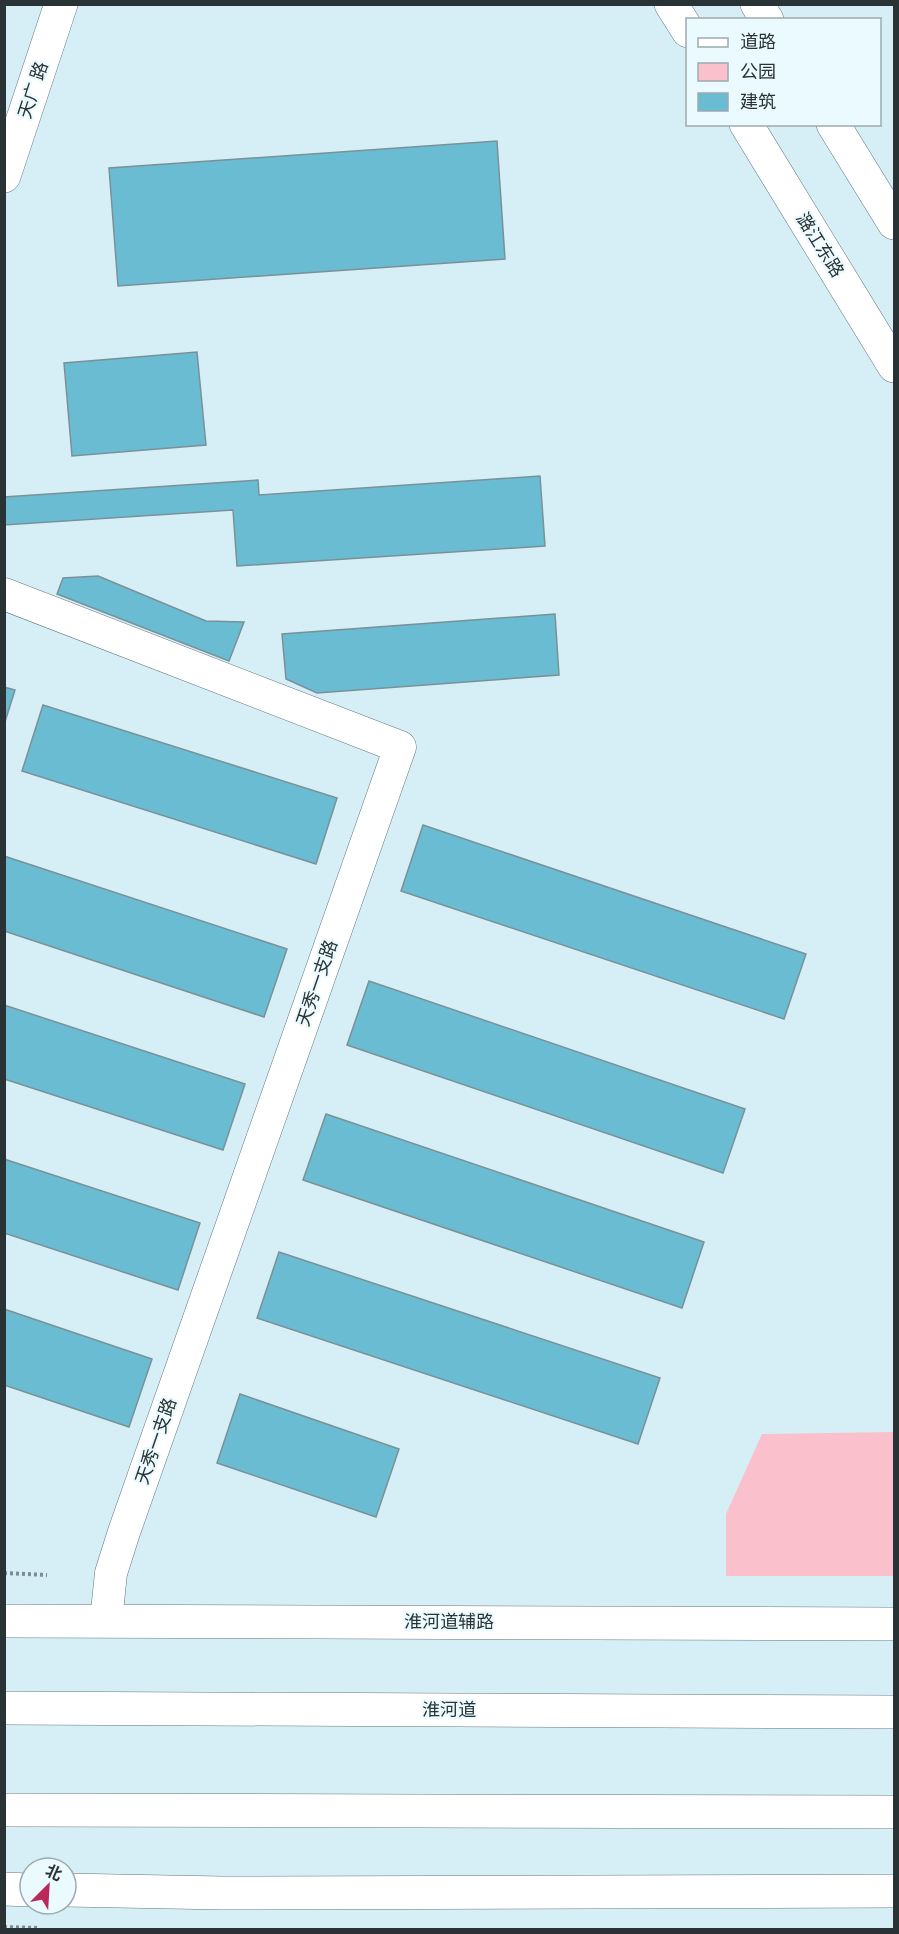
<svg xmlns="http://www.w3.org/2000/svg" width="899" height="1934" viewBox="0 0 899 1934" font-family="Figtree,'Noto Sans SC',sans-serif">
  <rect width="100%" height="100%" fill="#d6eff6"/>
  <!-- green -->
  <path fill="#fac1cc" d="M894,1432V1576H726V1514L762,1434Z"/>
  <!-- building -->
  <path fill="#6abcd2" stroke="#7a9197" stroke-width="1.5" d="M497,141L505,259L118,286L109,168Z
    M197,352L206,445L72,456L64,363Z
    M540,476L545,546L237,566L233,510L4,525V497L258,480L259,495Z
    M98,576L206,621L244,622L229,661L57,594L63,578Z
    M555,614L559,675L317,693L286,679L282,634Z
    M4,687L15,690L4,725Z
    M43,705L337,798L316,864L22,771Z
    M423,825L806,954L784,1019L401,891Z
    M4,856L287,949L264,1017L4,931Z
    M369,981L745,1109L723,1173L347,1045Z
    M4,1005L245,1084L223,1150L4,1079Z
    M326,1114L704,1242L682,1308L303,1180Z
    M4,1159L200,1223L178,1290L4,1233Z
    M279,1252L660,1378L638,1444L257,1318Z
    M4,1309L152,1359L129,1427L4,1385Z
    M240,1394L399,1449L376,1517L217,1463Z"/>
  <g fill="none" stroke-linecap="round" stroke-linejoin="round">
    <!-- street casing -->
    <g stroke="#62787e" stroke-width="33">
      <path id="street" d="M4,594L400,747L124,1532L111,1573L106,1621"/>
    </g>
    <!-- secondary casing -->
    <g stroke="#62787e" stroke-width="34">
      <path id="secondary" d="M671,4L688,31
        M757,4L767,20
        M746,124L894,366
        M833,124L894,223
        M4,176L61,4"/>
    </g>
    <!-- primary casing -->
    <g stroke="#62787e" stroke-width="34">
      <path id="primary" d="M4,1621L894,1624
        M4,1889L30,1890
        M66,1890L222,1893L894,1891"/>
    </g>
    <!-- highway casing -->
    <g stroke="#62787e" stroke-width="34">
      <path id="highway" d="M4,1708L894,1712
        M4,1810L894,1812"/>
    </g>
    <!-- path -->
    <path stroke="#7c8e92" stroke-width="4" stroke-dasharray="3 3" stroke-linecap="butt" d="M4,1573L47,1575
      M4,1927L39,1928"/>
    <!-- street -->
    <use href="#street" stroke="#fff" stroke-width="32"/>
    <!-- secondary -->
    <use href="#secondary" stroke="#fff" stroke-width="33"/>
    <!-- primary -->
    <use href="#primary" stroke="#fff" stroke-width="33"/>
    <!-- highway -->
    <use href="#highway" stroke="#fff" stroke-width="33"/>
  </g>
  <g text-anchor="middle" dominant-baseline="central" stroke-width="4.5" stroke-linejoin="round" paint-order="stroke">
    <!-- street labels -->
    <g font-size="18" fill="#293335" stroke="#ebfafe">
      <text transform="translate(33 90) rotate(-72)">天广 路</text>
      <text transform="translate(820 245) rotate(58)">潞江东路</text>
      <text transform="translate(317 983) rotate(-71)">天秀一支路</text>
      <text transform="translate(156 1441) rotate(-71)">天秀一支路</text>
      <text x="449" y="1622">淮河道辅路</text>
      <text x="449" y="1710">淮河道</text>
    </g>
  </g>
  <!-- border -->
  <rect width="899" height="1934" fill="none" stroke="#293335" stroke-width="12"/>
  <!-- legend -->
  <rect x="686" y="18" width="195" height="108" fill="#ebfafe" stroke="#9daaae" stroke-width="1.5"/>
  <rect x="698" y="38" width="30" height="9" fill="#ffffff" stroke="#9daaae" stroke-width="1.5"/>
  <text x="740" y="48" font-size="18" fill="#293335">道路</text>
  <rect x="698" y="63" width="30" height="18" fill="#fac1cc" stroke="#9daaae" stroke-width="1.5"/>
  <text x="740" y="78" font-size="18" fill="#293335">公园</text>
  <rect x="698" y="93" width="30" height="18" fill="#6abcd2" stroke="#9daaae" stroke-width="1.5"/>
  <text x="740" y="108" font-size="18" fill="#293335">建筑</text>
  <!-- north arrow -->
  <g transform="translate(48 1886) rotate(24)"><circle r="28" fill="#ebfafe" stroke="#9daaae" stroke-width="1.5"/>
  <path d="M0-4.5L10 22L0 15L-10 22Z" fill="#b92a5b"/>
  <text y="-9" font-size="16" font-weight="bold" text-anchor="middle" fill="#293335">北</text>
  </g>
</svg>
